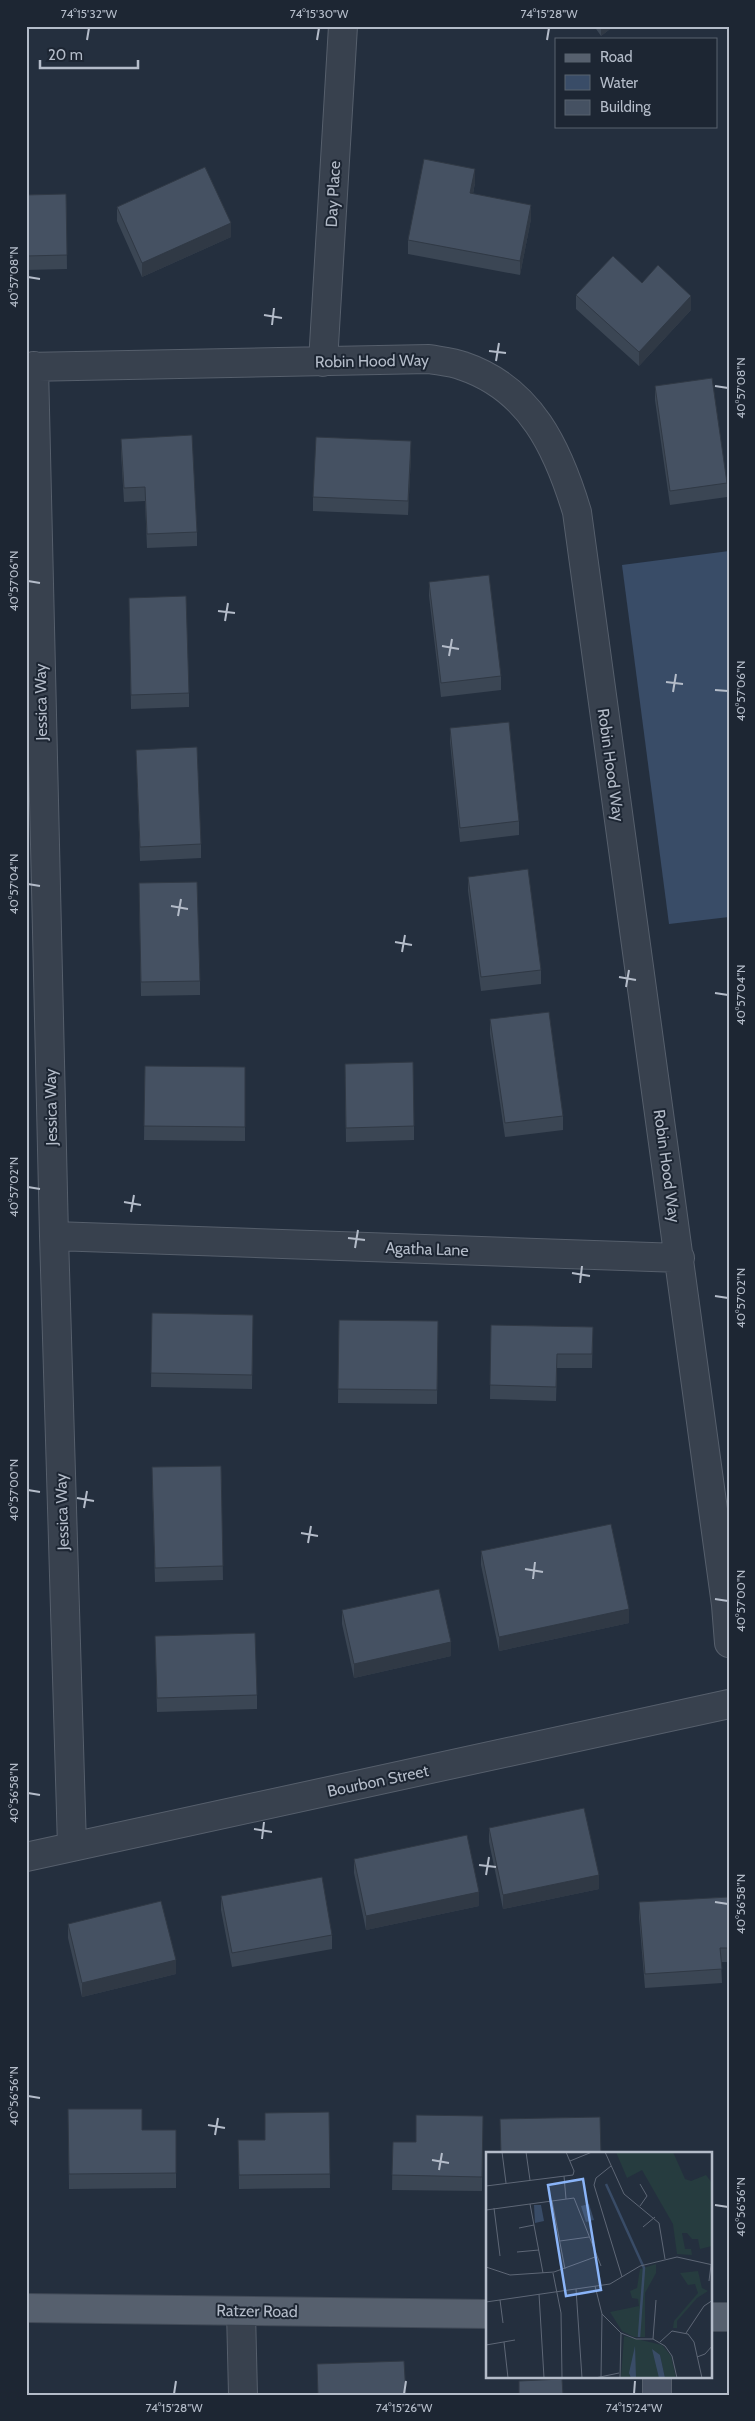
<svg xmlns="http://www.w3.org/2000/svg" width="755" height="2421" viewBox="0 0 755 2421" font-family="Cabin,sans-serif">
  <rect width="100%" height="100%" fill="#242f3e"/>
  <!-- water -->
  <path fill="#394c67" d="M729,551V917L669,924L622,565Z"/>
  <g fill="none" stroke-linecap="round" stroke-linejoin="round">
    <!-- street casing -->
    <g stroke="#565f6c" stroke-width="30">
      <path id="street" d="M323,362L343,26
        M34,366L54,1236L72,1847
        M26,367L429,359C440,361 453,362 463,366C531,389 558,449 577,512C625,877 677,1241 726,1605L729,1643
        M54,1236L680,1258
        M26,1857L729,1704
        M241,2311L243,2395"/>
    </g>
    <!-- secondary casing -->
    <g stroke="#565f6c" stroke-width="30">
      <path id="secondary" d="M657,2377V2395"/>
    </g>
    <!-- primary casing -->
    <g stroke="#414a57" stroke-width="30">
      <path id="primary" d="M26,2308L488,2314
        M711,2317H729"/>
    </g>
    <!-- street -->
    <use href="#street" stroke="#38414e" stroke-width="28"/>
    <!-- secondary -->
    <use href="#secondary" stroke="#465061" stroke-width="28"/>
    <!-- primary -->
    <use href="#primary" stroke="#56606e" stroke-width="28"/>
  </g>
  <!-- wall -->
  <path fill="#3b4654" d="M155,26H228V28H155Z
    M594,26H614L601,36Z
    M475,183L473,194L531,219L520,275L408,254V240Z
    M66,194L67,269L26,270V195Z
    M117,207L231,237L142,277L117,221Z
    M642,283L691,310L639,366L576,309V295Z
    M655,386L727,483V497L670,505L655,400Z
    M121,439L197,532V546L147,548L145,501L124,502L121,453Z
    M411,455L408,515L313,511V497Z
    M429,582L501,676V690L441,697L429,596Z
    M129,598L189,693V707L131,709Z
    M450,728L519,821V835L460,842L450,742Z
    M136,750L201,844V858L140,861Z
    M468,877L541,970V984L481,991L468,891Z
    M139,897L200,981V995L141,996Z
    M490,1019L563,1116V1130L505,1137L490,1034Z
    M145,1066L245,1067V1141L144,1140Z
    M345,1078L414,1126V1140L346,1142Z
    M152,1313L253,1315L252,1389L151,1387Z
    M339,1320L438,1321L437,1404L338,1403Z
    M491,1325L593,1327L592,1368H557L556,1401L490,1399Z
    M221,1466L223,1580L155,1582L152,1481Z
    M481,1551L629,1623L499,1651L481,1565Z
    M342,1610L451,1656L354,1678L342,1624Z
    M155,1636L257,1695V1709L157,1712Z
    M489,1828L599,1889L503,1909L489,1842Z
    M354,1859L479,1906L366,1930L354,1873Z
    M221,1896L332,1935V1949L232,1967L221,1910Z
    M729,1897V1962H721L722,1983L645,1988L639,1917V1902Z
    M68,1924L176,1974L82,1997L68,1938Z
    M68,2109L142,2130H176V2188L69,2189Z
    M329,2112L330,2188L239,2189L238,2140H265Z
    M483,2116L482,2191L392,2190L393,2142H416Z"/>
  <!-- shaded-wall -->
  <path fill="#303945" d="M601,26H614L601,36Z
    M475,169V183L470,207V193Z
    M531,205V219L520,275V261Z
    M231,223V237L142,277V263Z
    M691,296V310L639,366V352Z
    M411,441V455L408,515V501Z
    M629,1609V1623L499,1651V1637Z
    M451,1642V1656L354,1678V1664Z
    M599,1875V1889L503,1909V1895Z
    M479,1892V1906L366,1930V1916Z
    M176,1960V1974L82,1997V1983Z"/>
  <!-- building -->
  <path fill="#455162" stroke="#303945" d="M424,159L475,169L470,193L531,205L520,261L408,240Z
    M205,167L231,223L142,263L117,207Z
    M66,194L67,255L26,256V195Z
    M613,256L642,283L658,265L691,296L639,352L576,295Z
    M712,378L727,483L670,491L655,386Z
    M192,435L197,532L147,534L145,487L124,488L121,439Z
    M316,437L411,441L408,501L313,497Z
    M489,575L501,676L441,683L429,582Z
    M186,596L189,693L131,695L129,598Z
    M509,722L519,821L460,828L450,728Z
    M197,747L201,844L140,847L136,750Z
    M528,869L541,970L481,977L468,877Z
    M197,882L200,981L141,982L139,883Z
    M549,1012L563,1116L505,1123L490,1019Z
    M413,1062L414,1126L346,1128L345,1064Z
    M145,1066L245,1067V1127L144,1126Z
    M152,1313L253,1315L252,1375L151,1373Z
    M339,1320L438,1321L437,1390L338,1389Z
    M491,1325L593,1327L592,1354H557L556,1387L490,1385Z
    M221,1466L223,1566L155,1568L152,1467Z
    M611,1524L629,1609L499,1637L481,1551Z
    M439,1589L451,1642L354,1664L342,1610Z
    M255,1633L257,1695L157,1698L155,1636Z
    M584,1808L599,1875L503,1895L489,1828Z
    M467,1835L479,1892L366,1916L354,1859Z
    M322,1877L332,1935L232,1953L221,1896Z
    M729,1897V1948H720L722,1969L645,1974L639,1902Z
    M161,1901L176,1960L82,1983L68,1924Z
    M68,2109H142V2130H176V2173L69,2174Z
    M329,2112L330,2174L239,2175L238,2140H265V2113Z
    M416,2115L483,2116L482,2177L392,2175L393,2142H416Z
    M600,2117L601,2154H501L500,2119Z
    M404,2361L406,2395H318L317,2364Z
    M562,2379L563,2395H519V2381Z"/>
  <!-- ticks -->
  <path fill="none" stroke="#b4bcc9" stroke-width="2" d="M87,40L89,28M317,40L319,28M547,40L549,28M28,277L40,279M264,315L282,318M272,325L274,308M489,351L506,353M496,361L499,343M715,386L728,388M28,581L40,583M218,611L235,613M225,621L228,603M442,646L459,649M449,656L452,639M666,682L683,684M715,690L728,691M673,692L676,674M28,884L40,886M171,906L188,909M178,916L181,899M395,942L412,945M402,952L405,935M619,977L636,980M626,987L629,970M715,993L728,995M28,1187L40,1189M124,1202L141,1205M131,1212L134,1195M348,1238L365,1240M355,1248L358,1230M572,1273L590,1276M580,1283L582,1266M715,1296L728,1298M28,1490L40,1492M77,1498L94,1501M84,1508L87,1491M301,1533L318,1536M308,1543L311,1526M525,1569L543,1572M533,1579L535,1562M715,1599L728,1601M28,1793L40,1795M254,1829L272,1832M262,1839L264,1822M479,1865L496,1867M486,1875L489,1857M715,1902L728,1904M28,2096L40,2098M208,2125L225,2128M215,2135L218,2118M432,2160L449,2163M439,2170L442,2153M715,2205L728,2207M174,2394L176,2381M404,2394L406,2381M634,2394L635,2381"/>
  <g text-anchor="middle" dominant-baseline="central" stroke-width="4" stroke-linejoin="round" paint-order="stroke">
    <!-- street labels -->
    <g font-size="16" fill="#b4bcc9" stroke="#1d2633">
      <text transform="translate(333 194) rotate(-87)">Day Place</text>
      <text transform="translate(372 361) rotate(-1)">Robin Hood Way</text>
      <text transform="translate(41 702) rotate(-91)">Jessica Way</text>
      <text transform="translate(611 765) rotate(82)">Robin Hood Way</text>
      <text transform="translate(51 1107) rotate(-91)">Jessica Way</text>
      <text transform="translate(667 1166) rotate(82)">Robin Hood Way</text>
      <text transform="translate(427 1249) rotate(2)">Agatha Lane</text>
      <text transform="translate(62 1512) rotate(-92)">Jessica Way</text>
      <text transform="translate(378 1781) rotate(-12)">Bourbon Street</text>
      <text transform="translate(257 2311) rotate(1)">Ratzer Road</text>
    </g>
  </g>
  <!-- overview -->
  <g transform="translate(486 2152)">
    <rect width="226" height="226" fill="#242f3e"/>
    <path d="M130,0H187L199,27L205,29L220,23L226,31V94L214,97L212,87H206L201,81H196L199,97H205L206,103L191,102L187,72L156,18L141,26ZM170,112V121L159,141V185H148L136,179L124,160L153,154L152,147L146,146L144,139L151,136L154,117ZM212,119L216,136L222,139L211,146L191,169V176H187L188,169L212,141L209,132L202,133L194,121ZM138,184L176,193L185,204L190,226H179L174,203L173,226H150L143,221L145,226H135Z" fill="#263c3f"/>
    <path d="M103,52L108,68L100,70L95,54ZM48,53H55L58,69L49,71ZM149,194L150,226H145L143,221ZM166,197L174,203L179,226H173Z" fill="#394c67"/>
    <path fill="none" stroke="#394c67" stroke-width="2.5" d="M120,32L158,116L153,185"/>
    <path fill="none" stroke="#5e6776" stroke-width="1" d="M16,0L20,31M40,0L44,28M119,0L138,42L173,71L179,107M84,9L106,0M125,14L110,26L108,33L136,125M78,24L80,47M0,34L87,23L88,19L80,0M66,49L79,117M44,52L57,121M154,54L161,44L154,32M8,56L14,104M0,58L88,46L115,114M157,75L169,65M33,76L48,73M74,89L103,85M31,100L53,98M0,115L24,123L68,120L109,105M67,121L75,161L76,226M223,129L225,113M109,134L116,162L135,181L150,187H167L179,194L186,204L191,226M90,137L96,226M53,142L58,226M14,148L17,171M0,150L124,132L154,114L191,105L227,113M200,181L218,154L227,148M167,187L170,148M18,190L22,226M174,190L186,179L202,182L208,190L216,226M0,193L29,188M211,205L219,202L227,193M109,226L133,221M115,226L116,162M134,226L135,181"/>
    <path fill="#8ab4f8" fill-opacity="0.15" stroke="#8ab4f8" stroke-width="2.5" d="M97,27L115,138L80,144L62,33Z"/>
    <rect width="226" height="226" fill="none" stroke="#b4bcc9" stroke-width="2.5"/>
  </g>
  <!-- border -->
  <rect width="755" height="2421" fill="none" stroke="#1d2633" stroke-width="55"/>
  <!-- legend -->
  <rect x="555" y="38" width="162" height="90" fill="#1d2633" stroke="#59626f"/>
  <rect x="565" y="54" width="25" height="8" fill="#56606e" stroke="#59626f"/>
  <text x="600" y="62" font-size="15" fill="#b4bcc9">Road</text>
  <rect x="565" y="75" width="25" height="15" fill="#394c67" stroke="#59626f"/>
  <text x="600" y="88" font-size="15" fill="#b4bcc9">Water</text>
  <rect x="565" y="100" width="25" height="15" fill="#455162" stroke="#59626f"/>
  <text x="600" y="112" font-size="15" fill="#b4bcc9">Building</text>
  <!-- scale -->
  <path d="M40 60v8h98v-8" fill="none" stroke="#b4bcc9" stroke-width="2.5"/>
  <text x="48" y="60" font-size="15" fill="#b4bcc9" stroke="#1d2633" stroke-width="4" paint-order="stroke">20 m</text>
  <rect x="28" y="28" width="700" height="2366" fill="none" stroke="#b4bcc9" stroke-width="2"/>
  <g font-size="12" text-anchor="middle" fill="#b4bcc9">
    <text x="89" y="18">74°15'32"W</text>
    <text x="319" y="18">74°15'30"W</text>
    <text x="549" y="18">74°15'28"W</text>
    <text transform="translate(14 277) rotate(-90)" y="4">40°57'08"N</text>
    <text transform="translate(741 388) rotate(-90)" y="4">40°57'08"N</text>
    <text transform="translate(14 581) rotate(-90)" y="4">40°57'06"N</text>
    <text transform="translate(741 691) rotate(-90)" y="4">40°57'06"N</text>
    <text transform="translate(14 884) rotate(-90)" y="4">40°57'04"N</text>
    <text transform="translate(741 995) rotate(-90)" y="4">40°57'04"N</text>
    <text transform="translate(14 1187) rotate(-90)" y="4">40°57'02"N</text>
    <text transform="translate(741 1298) rotate(-90)" y="4">40°57'02"N</text>
    <text transform="translate(14 1490) rotate(-90)" y="4">40°57'00"N</text>
    <text transform="translate(741 1601) rotate(-90)" y="4">40°57'00"N</text>
    <text transform="translate(14 1793) rotate(-90)" y="4">40°56'58"N</text>
    <text transform="translate(741 1904) rotate(-90)" y="4">40°56'58"N</text>
    <text transform="translate(14 2096) rotate(-90)" y="4">40°56'56"N</text>
    <text transform="translate(741 2207) rotate(-90)" y="4">40°56'56"N</text>
    <text x="174" y="2412">74°15'28"W</text>
    <text x="404" y="2412">74°15'26"W</text>
    <text x="634" y="2412">74°15'24"W</text>
  </g>
</svg>
